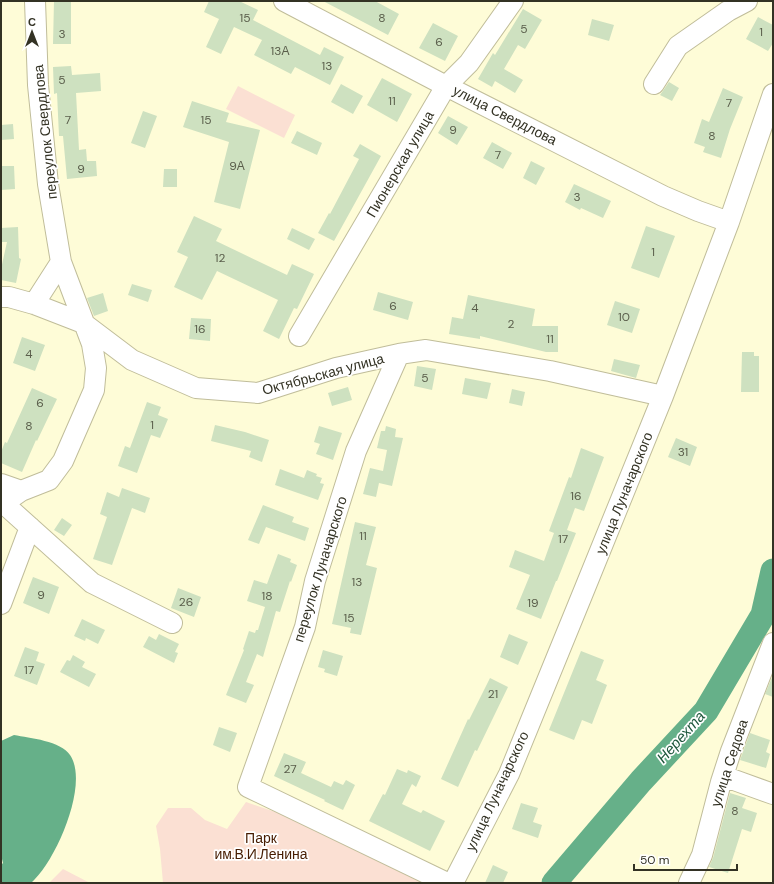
<svg xmlns="http://www.w3.org/2000/svg" width="774" height="884" viewBox="0 0 774 884" font-family="'DM Sans',sans-serif">
  <rect width="100%" height="100%" fill="#fefcd7"/>
  <!-- green -->
  <path fill="#fbe0d3" d="M238,86L295,115L284,138L226,109Z
    M246,802L296,819L425,883H163L160,849L156,826L168,808H191L205,820L227,829Z
    M63,869L90,883H49Z"/>
  <!-- water -->
  <path fill="#66b089" d="M14,735C30,738 61,741 70,755C90,784 55,863 31,883H1V865L3,863L1,855V741Z"/>
  <g fill="none" stroke-linecap="round" stroke-linejoin="round">
    <!-- river -->
    <path stroke="#66b089" stroke-width="25" d="M554,883L641,781L706,711L763,615L773,571"/>
  </g>
  <!-- building -->
  <path fill="#cee1c0" d="M54,1H71V44H53Z
    M209,1H239L258,10L253,20L320,55L324,47L344,57L330,85L295,67L291,74L254,55L262,40L234,27L221,54L206,47L219,19L204,12Z
    M323,1H375L399,14L388,35Z
    M523,9L542,20L525,49L518,45L504,69L523,80L515,93L495,81L492,87L478,79L493,53L495,55Z
    M758,17L773,25V43L768,51L746,39Z
    M592,19L614,25L609,41L588,35Z
    M433,23L458,36L445,61L419,48Z
    M71,66L72,75L100,73L101,91L76,93L79,150L86,149L87,161H96L97,176L67,179L63,136H59L57,93L54,94L53,67Z
    M382,78L412,94L397,122L367,105Z
    M669,82L679,88L672,101L660,95Z
    M341,84L363,96L353,114L331,102Z
    M723,88L743,97L730,129L721,158L703,152L705,147L694,143L702,119L709,122Z
    M192,101L229,113L226,122L260,130L240,209L214,202L229,142L183,127Z
    M143,111L157,116L145,148L131,143Z
    M448,116L468,127L457,145L438,133Z
    M13,124L14,139L1,140V125Z
    M297,131L322,143L317,155L291,143Z
    M492,142L512,153L503,169L483,158Z
    M360,144L381,156L334,241L318,233L329,213L330,214L359,159L353,156Z
    M531,161L545,168L536,185L523,178Z
    M1,166H14L15,189L1,190Z
    M164,169H177V187H163Z
    M574,184L611,201L603,218L581,208L580,210L565,202Z
    M194,216L222,229L216,241L287,275L292,264L314,274L297,309L294,308L279,339L263,331L278,300L217,271L202,300L174,287L188,257L177,252Z
    M646,226L675,236L659,278L631,268Z
    M18,227L19,258L21,259L16,283L1,280V269L7,242H1V228Z
    M292,228L315,239L309,250L287,239Z
    M132,284L152,290L148,302L128,295Z
    M378,292L413,302L408,320L373,310Z
    M103,293L108,311L94,316L87,298Z
    M468,295L535,309L532,326H558V352H546L480,336V339L449,334L452,317L463,319Z
    M615,301L640,309L632,333L607,325Z
    M191,318L211,319L210,341L189,339Z
    M22,337L45,345L35,371L13,363Z
    M742,352H754V356H759V392H741Z
    M614,359L640,365L636,378L611,371Z
    M417,366L436,369L432,390L414,386Z
    M465,378L491,383L487,399L462,394Z
    M348,387L352,400L332,406L328,393Z
    M32,388L57,399L37,441L36,440L22,472L1,463V452L5,442L7,443Z
    M512,389L525,392L522,406L509,403Z
    M147,402L161,407L158,415L168,419L160,438L151,435L137,473L118,466L125,446L130,448Z
    M215,425L245,432L269,440L262,462L249,457L251,451L211,441Z
    M319,426L342,433L333,460L316,454L320,444L314,442Z
    M386,426L396,429L395,437L403,438L392,486L379,483L376,497L363,494L370,468L383,471L387,450L377,448L381,431H385Z
    M676,438L697,447L690,466L668,457Z
    M581,448L604,457L584,511L575,508L567,530L576,533L557,581H556L541,619L516,609L530,575L509,567L515,550L544,561L554,533L549,531L569,477L571,478Z
    M280,469L304,478L307,470L317,474L316,476L322,478L320,483L324,484L318,500L275,485Z
    M122,488L150,498L145,513L132,508L112,565L93,559L107,517L100,514L107,492L119,497Z
    M263,505L294,517L292,522L309,528L305,541L266,527L259,544L248,540Z
    M62,518L72,525L64,536L54,530Z
    M355,522L376,527L366,565L377,568L361,635L350,633L351,628L332,624Z
    M278,554L291,559L290,562L297,565L291,582L290,581L280,612L276,611L263,657L257,654L246,682L254,685L246,703L226,695L244,650L243,649L249,631L255,633L256,630H258L265,607L247,601L254,580L267,584Z
    M33,577L59,587L49,614L23,603Z
    M178,588L201,597L194,617L171,608Z
    M82,619L105,630L98,644L86,638L85,641L74,636Z
    M159,634L179,644L175,652L178,653L174,663L143,647L149,636L156,640Z
    M509,634L528,642L518,665L500,657Z
    M25,647L39,652L36,661L45,664L37,685L14,676Z
    M323,650L343,656L337,676L324,672L325,669L318,667Z
    M581,651L604,660L596,680L607,685L592,724L582,720L574,740L549,730Z
    M73,655L85,662L82,667L96,674L89,687L60,672L67,660L70,661Z
    M773,675V697L765,694Z
    M490,678L508,687L477,751L475,750L458,787L441,779L468,719L469,720Z
    M219,727L237,733L230,752L213,745Z
    M750,733L770,740L766,752L770,754L766,768L740,760Z
    M284,753L306,762L301,773L331,787L334,781L343,785L346,780L355,785L343,810L324,801L325,800L274,776Z
    M397,769L407,773L408,770L421,776L416,787L412,784L402,804L421,813L423,810L445,821L430,851L369,821L383,794L385,795Z
    M730,793L746,798L742,808L757,813L751,832L742,829L728,873L709,867L713,858Z
    M521,803L538,808L533,822L542,825L538,838L512,829Z
    M493,865L508,872L503,883H485Z"/>
  <g fill="none" stroke-linecap="round" stroke-linejoin="round">
    <!-- minor casing -->
    <g stroke="#c0bd9a" stroke-width="22">
      <path id="minor" d="M284,1L446,86L663,196L698,211L729,222
        M654,84L678,46L728,11L747,1
        M1,297H9L34,304L83,323L132,360L196,388L258,393L336,368L399,354L426,350L550,371L663,396
        M34,304L61,262
        M299,336L446,86L469,63L513,1
        M399,354L356,451L315,581L305,627L248,787L447,883
        M1,484L21,491
        M3,503L92,583L172,623
        M1,505L21,491L49,480L63,461L94,390L96,368L92,344L61,262L48,184L38,85L35,1
        M1,604L30,527
        M723,776L773,794
        M453,883L509,774L585,588L663,396L729,222L773,94
        M689,883L702,855L721,782L731,751L773,643"/>
    </g>
    <!-- minor -->
    <use href="#minor" stroke="#fff" stroke-width="20"/>
  </g>
  <g text-anchor="middle" dominant-baseline="central" stroke-width="3.5" stroke-linejoin="round" paint-order="stroke">
    <!-- number labels -->
    <g font-size="12" fill="#5a5e4b">
      <text x="245" y="18">15</text>
      <text x="382" y="18">8</text>
      <text x="524" y="29">5</text>
      <text x="761" y="32">1</text>
      <text x="62" y="34">3</text>
      <text x="439" y="42">6</text>
      <text x="280" y="51">13А</text>
      <text x="327" y="66">13</text>
      <text x="62" y="80">5</text>
      <text x="392" y="101">11</text>
      <text x="729" y="103">7</text>
      <text x="68" y="120">7</text>
      <text x="206" y="120">15</text>
      <text x="453" y="130">9</text>
      <text x="712" y="136">8</text>
      <text x="498" y="155">7</text>
      <text x="237" y="166">9А</text>
      <text x="81" y="169">9</text>
      <text x="577" y="197">3</text>
      <text x="653" y="252">1</text>
      <text x="220" y="258">12</text>
      <text x="393" y="306">6</text>
      <text x="475" y="308">4</text>
      <text x="624" y="317">10</text>
      <text x="511" y="324">2</text>
      <text x="200" y="329">16</text>
      <text x="550" y="339">11</text>
      <text x="29" y="354">4</text>
      <text x="425" y="378">5</text>
      <text x="40" y="403">6</text>
      <text x="152" y="425">1</text>
      <text x="29" y="426">8</text>
      <text x="683" y="452">31</text>
      <text x="576" y="496">16</text>
      <text x="363" y="536">11</text>
      <text x="563" y="539">17</text>
      <text x="357" y="582">13</text>
      <text x="41" y="595">9</text>
      <text x="267" y="596">18</text>
      <text x="186" y="602">26</text>
      <text x="533" y="603">19</text>
      <text x="349" y="618">15</text>
      <text x="29" y="670">17</text>
      <text x="493" y="694">21</text>
      <text x="290" y="769">27</text>
      <text x="735" y="811">8</text>
    </g>
    <!-- street labels -->
    <g font-size="14" fill="#333224" stroke="#fff">
      <text transform="translate(505 115) rotate(27)">улица Свердлова</text>
      <text transform="translate(45 132) rotate(-96)">переулок Свердлова</text>
      <text transform="translate(400 164) rotate(-60)">Пионерская улица</text>
      <text transform="translate(323 374) rotate(-15)">Октябрьская улица</text>
      <text transform="translate(624 493) rotate(-68)">улица Луначарского</text>
      <text transform="translate(320 569) rotate(-73)">переулок Луначарского</text>
      <text transform="translate(729 763) rotate(-72)">улица Седова</text>
      <text transform="translate(497 791) rotate(-65)">улица Луначарского</text>
    </g>
    <!-- park labels -->
    <g font-size="14" fill="#471d02" stroke="#fff">
      <text x="261" y="838">Парк<tspan x="261" dy="16">им.В.И.Ленина</tspan></text>
    </g>
    <!-- water labels -->
    <g font-size="15" font-style="italic" fill="#1e573c" stroke="#fff">
      <text transform="translate(681 737) rotate(-48)">Нерехта</text>
    </g>
  </g>
  <!-- border -->
  <rect width="774" height="884" fill="none" stroke="#333224" stroke-width="4"/>
  <!-- north arrow -->
  <g transform="translate(32 32)" stroke="#ffffff" stroke-width="3" paint-order="stroke">
  <path d="M0-3L7 15L0 10L-7 15Z" fill="#333224"/>
  <text y="-6" font-size="11" font-weight="bold" text-anchor="middle" fill="#333224">С</text>
  </g>
  <!-- scale -->
  <path d="M634 864v6h103v-6" fill="none" stroke="#333224" stroke-width="2"/>
  <text x="640" y="864" font-size="12" fill="#333224" stroke="#ffffff" stroke-width="3" paint-order="stroke">50 m</text>
</svg>
